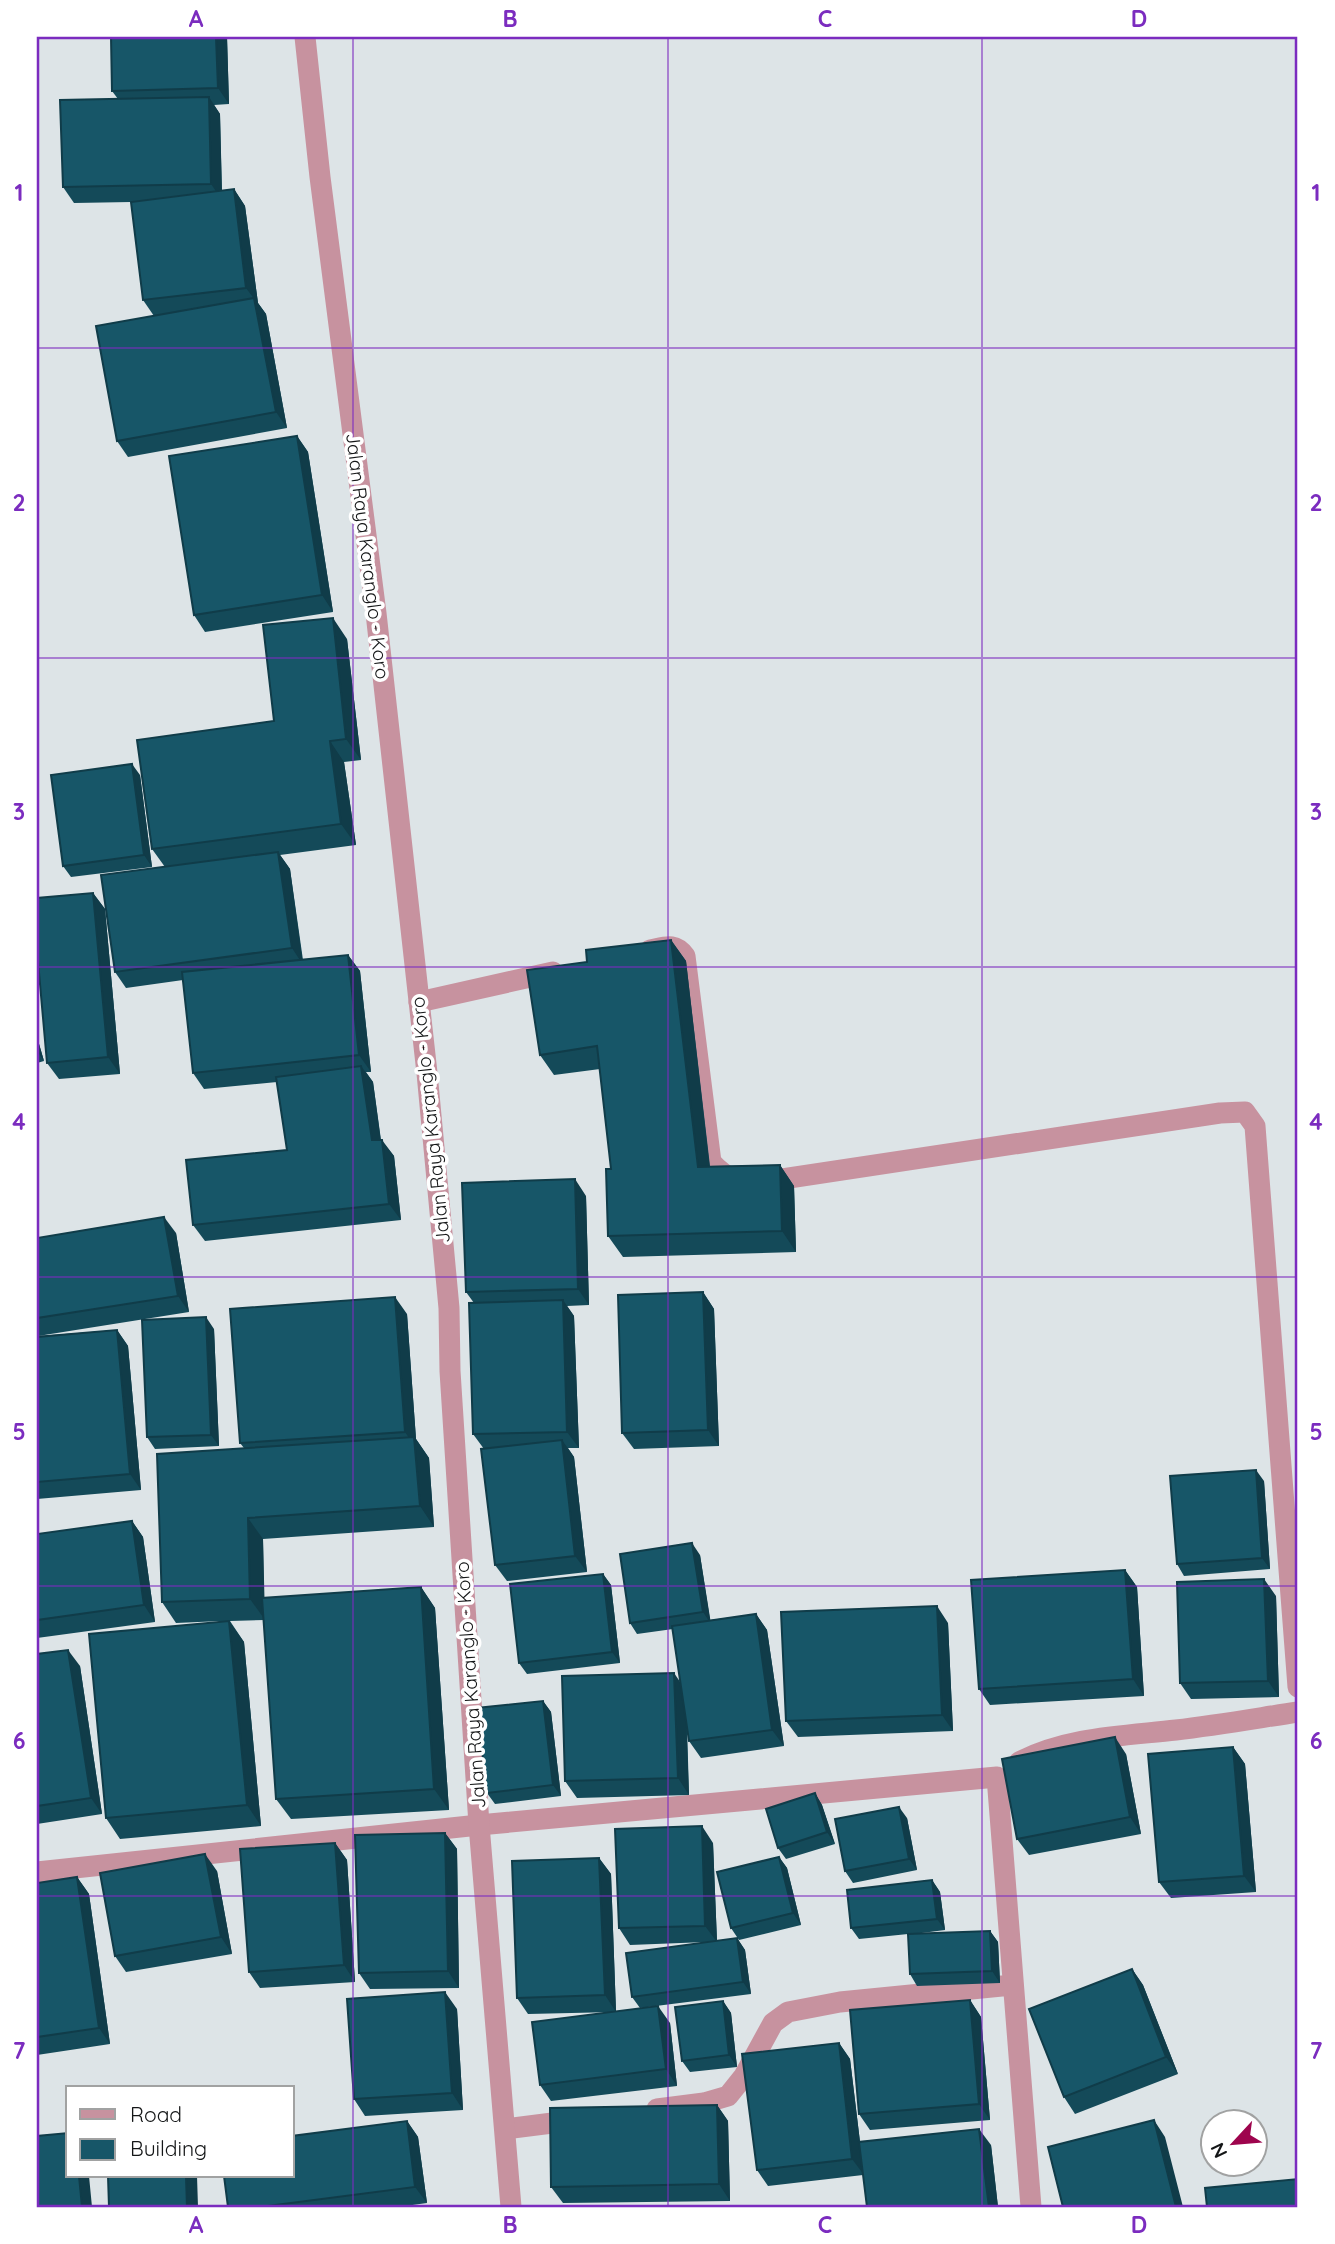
<svg xmlns="http://www.w3.org/2000/svg" width="1335" height="2244" viewBox="0 0 1335 2244" font-family="Quicksand,sans-serif">
  <rect width="100%" height="100%" fill="#dde4e7"/>
  <g fill="none" stroke-linecap="round" stroke-linejoin="round">
    <!-- minor -->
    <path stroke="#c7929f" stroke-width="21" d="M650,950C665,947 675,942 685,956L711,1162C730,1183 741,1182 769,1181L1220,1113L1245,1112L1255,1126L1298,1687
      M419,1002L553,972
      M1019,1762C1067,1737 1123,1736 1176,1730C1217,1725 1258,1718 1298,1712
      M37,1872L479,1825L997,1777L1031,2207
      M657,2109L704,2103L728,2096L744,2076L773,2023L788,2012L840,2002L1012,1985
      M505,2129L576,2120"/>
    <!-- tertiary -->
    <path stroke="#c7929f" stroke-width="21" d="M305,37L320,177L376,613L427,1073L449,1308L450,1371L479,1825L511,2207"/>
  </g>
  <!-- wall -->
  <path fill="#144a59" d="M111,37H227L229,104L214,105L220,114L222,191L234,189L245,206L258,303L266,314L287,428L128,457L117,441L154,316L143,300L131,202L74,203L63,187L118,99L112,91Z
    M297,436L308,452L333,612L205,632L194,615Z
    M347,639L361,760L344,762L356,845L280,855L290,869L303,960L348,955L360,971L371,1072H366L373,1082L381,1140L394,1156L401,1220L205,1241L193,1225L287,1150L277,1082L204,1089L193,1073L183,980L126,988L115,972L165,867L152,849L274,721Z
    M140,775L152,867L71,877L63,866Z
    M93,893L105,909L120,1074L59,1079L47,1063Z
    M671,940L686,961L710,1166L780,1165L794,1186L796,1252L623,1257L608,1236L611,1169L600,1069L554,1075L540,1055L587,962Z
    M37,1037L44,1061L37,1063Z
    M586,1196L589,1305L567,1306L574,1316L579,1448H568L574,1457L587,1572L507,1581L495,1565L484,1449L473,1434L474,1303L466,1292Z
    M176,1233L189,1312L38,1336L117,1330L128,1346L141,1490L37,1499V1238Z
    M703,1292L714,1309L719,1446L634,1449L622,1433Z
    M407,1314L416,1439L429,1458L434,1527L263,1539L264,1598L421,1587L435,1608L449,1810L291,1819L276,1799L264,1620L230,1621L244,1642L261,1826L120,1839L106,1818L221,1621L176,1623L162,1602L244,1448L240,1443Z
    M214,1329L219,1446L155,1449L147,1437Z
    M1264,1481L1270,1569L1184,1576L1177,1564Z
    M132,1521L143,1537L155,1622L37,1638V1534Z
    M700,1555L710,1620L756,1614L767,1630L784,1746L701,1758L689,1741L687,1724L689,1795L577,1798L565,1781L681,1682L673,1629L637,1634L630,1623Z
    M1125,1570L1137,1587L1144,1696L990,1705L979,1689Z
    M603,1574L611,1585L620,1663L527,1674L519,1663Z
    M1276,1596L1279,1697L1191,1699L1180,1683Z
    M948,1623L953,1731L798,1737L786,1721Z
    M37,1654L80,1666L102,1814L37,1824Z
    M543,1701L551,1712L561,1796L495,1804L487,1793Z
    M1233,1747L1245,1764L1256,1892L1171,1898L1159,1882Z
    M1126,1754L1141,1834L1029,1855L1017,1839Z
    M815,1793L822,1805L835,1844L786,1859L778,1848Z
    M907,1818L917,1870L853,1883L845,1871Z
    M445,1833L457,1849L459,1988L370,1989L359,1973Z
    M335,1843L347,1860L355,1982L260,1988L249,1972Z
    M713,1843L717,1941L737,1938L745,1950L751,1994L640,2008L632,1997L706,1942L630,1945L619,1928Z
    M779,1857L787,1868L801,1925L739,1940L731,1928Z
    M599,1858L611,1874L616,2012L670,2023L677,2086L551,2101L540,2085L615,2012L528,2014L517,1998Z
    M217,1871L232,1954L126,1972L115,1956Z
    M77,1877L89,1894L110,2044L37,2055V1883Z
    M932,1880L940,1892L945,1930L914,1934L990,1931L998,1942L1000,1983L917,1986L910,1974L908,1934L859,1939L851,1928Z
    M1132,1969L1143,1985L1178,2074L1075,2114L1064,2097Z
    M970,2000L981,2017L990,2120L870,2130L859,2114Z
    M723,2001L731,2013L737,2067L690,2072L682,2061Z
    M457,2009L463,2110L365,2116L354,2099Z
    M839,2043L850,2059L860,2142L991,2145L998,2207H867L863,2175L768,2186L757,2170Z
    M717,2105L728,2121L730,2201L563,2203L551,2187Z
    M407,2121L418,2137L427,2203L398,2207H228Z"/>
  <!-- shaded-wall -->
  <path fill="#103c49" d="M216,37H227L229,104L218,88Z
    M209,97L220,114L222,200L211,184Z
    M234,189L245,206L258,303L266,314L287,428L276,412L255,300L246,288Z
    M297,436L308,452L333,612L322,595Z
    M333,618L347,639L361,760L346,739Z
    M330,741L344,762L356,845L341,824Z
    M132,764L140,775L152,867L144,855Z
    M278,852L290,869L303,965L292,948Z
    M93,893L105,909L120,1074L108,1057Z
    M671,940L686,961L712,1187L698,1167Z
    M348,955L360,971L371,1072L359,1055Z
    M37,1037L44,1061L37,1051Z
    M361,1066L373,1082L383,1157L372,1140Z
    M382,1140L394,1156L401,1220L389,1204Z
    M780,1165L794,1186L796,1252L782,1231Z
    M575,1179L586,1196L589,1305L578,1289Z
    M164,1217L176,1233L189,1312L178,1296Z
    M703,1292L714,1309L719,1446L708,1430Z
    M395,1297L407,1314L416,1439L429,1458L434,1527L420,1506L415,1447L405,1432Z
    M563,1300L574,1316L579,1448L567,1432Z
    M206,1317L214,1329L219,1446L211,1435Z
    M117,1330L128,1346L141,1490L130,1474Z
    M562,1440L574,1457L587,1572L575,1556Z
    M1256,1470L1264,1481L1270,1569L1262,1558Z
    M248,1518L263,1539L265,1620L250,1599Z
    M132,1521L143,1537L155,1622L144,1605Z
    M692,1543L700,1555L711,1624L703,1612Z
    M1125,1570L1137,1587L1144,1696L1133,1679Z
    M603,1574L611,1585L620,1663L612,1652Z
    M1264,1579L1276,1596L1279,1697L1268,1681Z
    M421,1587L435,1608L449,1810L434,1789Z
    M937,1606L948,1623L953,1731L942,1715Z
    M756,1614L767,1630L784,1746L772,1730Z
    M229,1621L244,1642L261,1826L247,1805Z
    M68,1650L80,1666L102,1814L91,1798Z
    M674,1673L685,1689L689,1795L678,1778Z
    M543,1701L551,1712L561,1796L553,1785Z
    M1115,1737L1126,1754L1141,1834L1130,1817Z
    M1233,1747L1245,1764L1256,1892L1244,1876Z
    M815,1793L822,1805L835,1844L827,1832Z
    M899,1807L907,1818L917,1870L909,1859Z
    M702,1826L713,1843L717,1942L705,1926Z
    M445,1833L457,1849L459,1988L448,1971Z
    M335,1843L347,1860L355,1982L344,1965Z
    M205,1854L217,1871L232,1954L221,1937Z
    M779,1857L787,1868L801,1925L793,1913Z
    M599,1858L611,1874L616,2012L605,1995Z
    M77,1877L89,1894L110,2044L99,2028Z
    M932,1880L940,1892L945,1930L937,1919Z
    M990,1931L998,1942L1000,1983L992,1971Z
    M737,1938L745,1950L751,1994L743,1982Z
    M1132,1969L1143,1985L1178,2074L1166,2057Z
    M445,1992L457,2009L463,2110L452,2093Z
    M970,2000L981,2017L990,2120L979,2104Z
    M723,2001L731,2013L737,2067L729,2055Z
    M658,2006L670,2023L677,2086L666,2069Z
    M839,2043L850,2059L864,2175L852,2159Z
    M717,2105L728,2121L730,2201L719,2184Z
    M1154,2120L1165,2137L1183,2207H1176Z
    M407,2121L418,2137L427,2203L415,2187Z
    M979,2129L991,2145L998,2207H989Z
    M79,2176H89L92,2207H82Z
    M186,2176H197L198,2207H187Z"/>
  <!-- building -->
  <path fill="#175668" stroke="#103c49" stroke-width="2" d="M111,37H216L218,88L112,91Z
    M209,97L211,184L63,187L60,100Z
    M234,189L246,288L143,300L131,202Z
    M254,298L276,412L117,441L96,326Z
    M297,436L322,595L194,615L169,456Z
    M333,618L346,739L330,741L341,824L152,849L137,740L274,721L263,625Z
    M132,764L144,855L63,866L51,775Z
    M278,852L292,948L115,972L101,875Z
    M93,893L108,1057L47,1063L37,950V898Z
    M671,940L698,1167L780,1165L782,1231L608,1236L606,1169H611L597,1046L540,1055L527,970L587,962L586,950Z
    M348,955L359,1055L193,1073L182,972Z
    M361,1066L372,1140H382L389,1204L193,1225L186,1160L287,1150L276,1077Z
    M575,1179L578,1289L466,1292L462,1183Z
    M164,1217L178,1296L37,1318V1238Z
    M703,1292L708,1430L622,1433L618,1295Z
    M395,1297L405,1432L240,1443L230,1309Z
    M563,1300L567,1432L473,1434L469,1303Z
    M206,1317L211,1435L147,1437L142,1320Z
    M117,1330L130,1474L37,1482V1337Z
    M414,1437L420,1506L248,1518L250,1599L162,1602L157,1454Z
    M562,1440L575,1556L495,1565L481,1449Z
    M1256,1470L1262,1558L1177,1564L1170,1476Z
    M132,1521L144,1605L37,1620V1534Z
    M692,1543L703,1612L630,1623L620,1554Z
    M1125,1570L1133,1679L979,1689L971,1580Z
    M603,1574L612,1652L519,1663L510,1584Z
    M1264,1579L1268,1681L1180,1683L1177,1582Z
    M421,1587L434,1789L276,1799L262,1598Z
    M937,1606L942,1715L786,1721L781,1612Z
    M756,1614L772,1730L689,1741L672,1626Z
    M229,1621L247,1805L106,1818L89,1634Z
    M68,1650L91,1798L37,1806V1654Z
    M674,1673L678,1778L565,1781L562,1676Z
    M543,1701L553,1785L487,1793L477,1708Z
    M1115,1737L1130,1817L1017,1839L1002,1759Z
    M1233,1747L1244,1876L1159,1882L1148,1754Z
    M815,1793L827,1832L778,1848L766,1809Z
    M899,1807L909,1859L845,1871L835,1819Z
    M702,1826L705,1926L619,1928L615,1829Z
    M445,1833L448,1971L359,1973L355,1835Z
    M335,1843L344,1965L249,1972L240,1849Z
    M205,1854L221,1937L115,1956L100,1873Z
    M779,1857L793,1913L731,1928L717,1872Z
    M599,1858L605,1995L517,1998L512,1861Z
    M77,1877L99,2028L37,2037V1883Z
    M932,1880L937,1919L851,1928L847,1890Z
    M990,1931L992,1971L910,1974L908,1934Z
    M737,1938L743,1982L632,1997L626,1953Z
    M1132,1969L1166,2057L1064,2097L1029,2009Z
    M445,1992L452,2093L354,2099L347,1999Z
    M970,2000L979,2104L859,2114L850,2010Z
    M723,2001L729,2055L682,2061L675,2007Z
    M658,2006L666,2069L540,2085L532,2022Z
    M839,2043L852,2159L757,2170L742,2054Z
    M717,2105L719,2184L551,2187L550,2108Z
    M1154,2120L1176,2207H1063L1048,2147Z
    M407,2121L415,2187L260,2207H228L224,2176H292V2136Z
    M979,2129L989,2207H867L859,2142Z
    M68,2133V2176H79L82,2207H37V2136Z
    M108,2176H186L187,2207H109Z
    M1298,2179V2207H1207L1205,2188Z"/>
  <!-- grid -->
  <path fill="none" stroke="#7b2cbf" stroke-width="2" stroke-opacity="0.55" d="M353,37V2207M668,37V2207M982,37V2207M37,348H1298M37,658H1298M37,967H1298M37,1277H1298M37,1586H1298M37,1896H1298"/>
  <g text-anchor="middle" dominant-baseline="central" stroke-width="7" stroke-linejoin="round" paint-order="stroke">
    <!-- street labels -->
    <g font-size="19" fill="#141617" stroke="#fff">
      <text transform="translate(368 556) rotate(83)">Jalan Raya Karanglo - Koro</text>
      <text transform="translate(430 1120) rotate(-96)">Jalan Raya Karanglo - Koro</text>
      <text transform="translate(470 1685) rotate(-94)">Jalan Raya Karanglo - Koro</text>
    </g>
  </g>
  <!-- border -->
  <rect width="1335" height="2244" fill="none" stroke="#ffffff" stroke-width="77"/>
  <!-- legend -->
  <rect x="66" y="2086" width="228" height="91" fill="#ffffff" stroke="#a1a2a2" stroke-width="2"/>
  <rect x="80" y="2109" width="35" height="10" fill="#c7929f" stroke="#a1a2a2" stroke-width="2"/>
  <text x="130" y="2122" font-size="21" fill="#141617">Road</text>
  <rect x="80" y="2139" width="35" height="21" fill="#175668" stroke="#a1a2a2" stroke-width="2"/>
  <text x="130" y="2156" font-size="21" fill="#141617">Building</text>
  <!-- north arrow -->
  <g transform="translate(1234 2143) rotate(244)"><circle r="33" fill="#ffffff" stroke="#a1a2a2" stroke-width="2"/>
  <path d="M0-5L12 26L0 18L-12 26Z" fill="#9e044d"/>
  <text y="-10" font-size="19" font-weight="bold" text-anchor="middle" fill="#141617">N</text>
  </g>
  <rect x="38" y="38" width="1258" height="2168" fill="none" stroke="#7b2cbf" stroke-width="2.5"/>
  <g font-size="23" text-anchor="middle" font-weight="bold" fill="#7b2cbf">
    <text x="196" y="27">A</text>
    <text x="510" y="27">B</text>
    <text x="825" y="27">C</text>
    <text x="1139" y="27">D</text>
    <text x="19" y="201">1</text>
    <text x="1316" y="201">1</text>
    <text x="19" y="511">2</text>
    <text x="1316" y="511">2</text>
    <text x="19" y="820">3</text>
    <text x="1316" y="820">3</text>
    <text x="19" y="1130">4</text>
    <text x="1316" y="1130">4</text>
    <text x="19" y="1440">5</text>
    <text x="1316" y="1440">5</text>
    <text x="19" y="1749">6</text>
    <text x="1316" y="1749">6</text>
    <text x="19" y="2059">7</text>
    <text x="1316" y="2059">7</text>
    <text x="196" y="2233">A</text>
    <text x="510" y="2233">B</text>
    <text x="825" y="2233">C</text>
    <text x="1139" y="2233">D</text>
  </g>
</svg>
